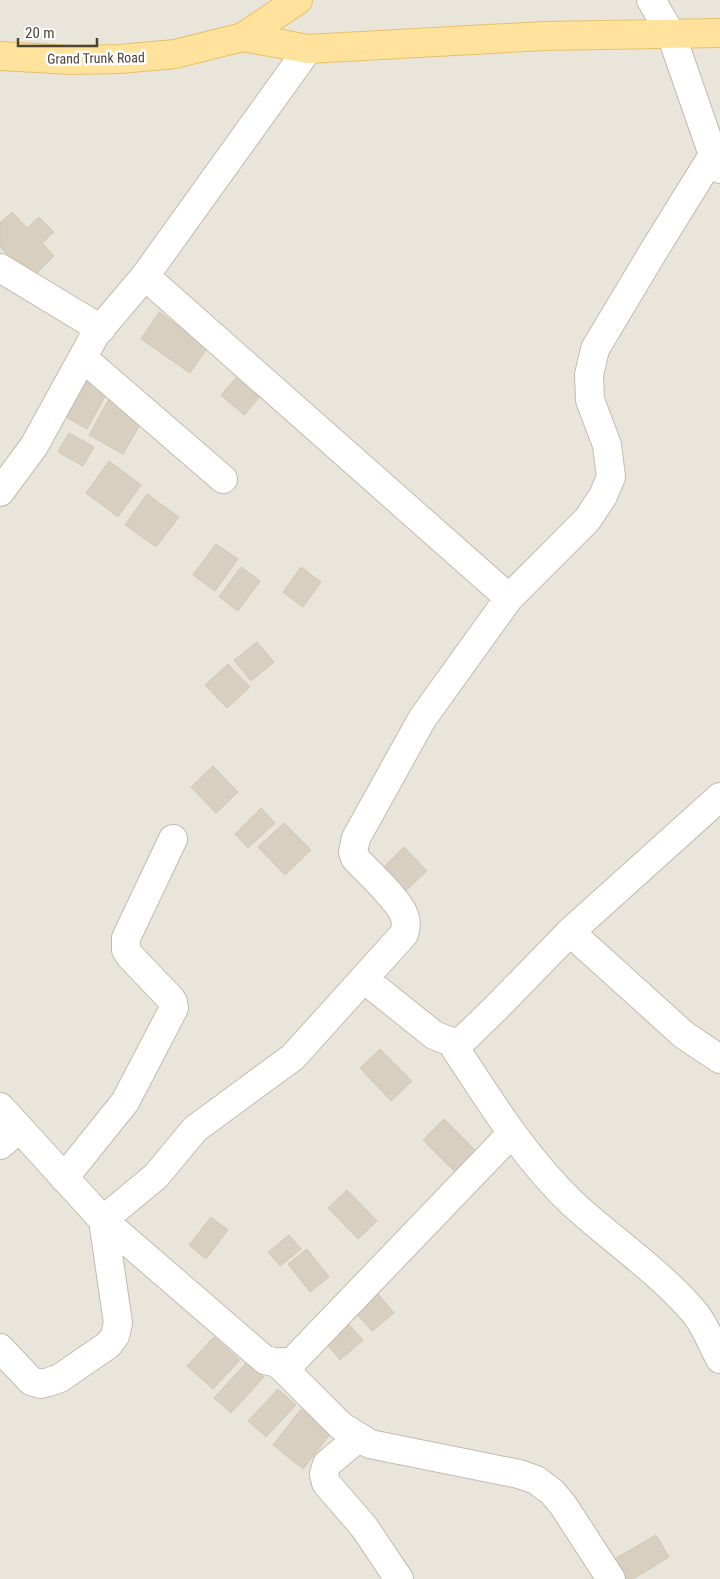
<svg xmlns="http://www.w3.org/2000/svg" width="720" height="1579" viewBox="0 0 720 1579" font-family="'Roboto Condensed',sans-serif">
  <rect width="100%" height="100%" fill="#f6f3ec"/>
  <!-- residential -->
  <path fill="#eae5da" d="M0,0H720V1579H0Z"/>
  <!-- building -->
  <path fill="#d8cfc1" stroke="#d3c7b4" d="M12,212L27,228L39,217L54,232L42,243L54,256L31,279L0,247V223Z
    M159,312L208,347L190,373L141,339Z
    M242,371L265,391L244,415L221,395Z
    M78,375L108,391L87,429L57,412Z
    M110,397L145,416L123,454L89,435Z
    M69,433L94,447L83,466L58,452Z
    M109,461L141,485L118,517L86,493Z
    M147,494L179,517L156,547L125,525Z
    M216,544L238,559L215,591L193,575Z
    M241,567L260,581L238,611L219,597Z
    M301,567L321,582L303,607L283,592Z
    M257,642L274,662L251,681L234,660Z
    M228,664L250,687L227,708L205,685Z
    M213,766L238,792L216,813L191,787Z
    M261,808L275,823L248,848L235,834Z
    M284,823L311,850L285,875L258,847Z
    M404,847L427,871L402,894L380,871Z
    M380,1049L412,1081L391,1101L360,1068Z
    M444,1119L476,1151L455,1172L423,1140Z
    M347,1190L377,1221L358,1239L328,1208Z
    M211,1217L228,1230L206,1259L189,1245Z
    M289,1235L301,1249L280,1266L268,1252Z
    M307,1249L329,1277L310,1292L288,1264Z
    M372,1287L394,1313L372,1331L350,1306Z
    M343,1318L363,1340L340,1360L321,1337Z
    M214,1337L240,1360L213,1389L187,1366Z
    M247,1362L264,1377L231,1413L214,1398Z
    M278,1389L296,1405L266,1437L248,1421Z
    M301,1409L331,1433L303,1469L273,1445Z
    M656,1535L669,1557L633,1579H622L611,1561Z"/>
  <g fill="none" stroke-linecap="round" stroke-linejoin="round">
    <!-- minor casing -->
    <g stroke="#c2bbae" stroke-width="30">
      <path id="minor" d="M651,0L671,34L713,155L720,169
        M0,268L101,329
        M145,276L509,598
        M83,358L223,479
        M0,492L34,446L95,335L145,276L308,49
        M570,932L684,1035L720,1059
        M364,979L434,1035L451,1042L462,1041L497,1007L570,932L720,797
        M451,1042C488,1098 523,1156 572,1203C612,1240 658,1270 694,1312C705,1325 712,1344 720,1359
        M0,1107L103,1220L265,1360L278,1363L294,1360L512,1133
        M0,1145L19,1129
        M64,1178L125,1102L174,1008L173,1002L171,999L130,956L126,950V938L173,839
        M0,1348L31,1381L41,1384L49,1382L60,1378L108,1345L115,1336L118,1323L103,1220L156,1176L195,1129L293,1057L404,934C406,928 407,922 404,915C399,900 367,871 355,858L353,852L356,838L422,719L509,598L587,520L603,496L611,477L607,445L590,400L589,375L595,349L653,252L713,155
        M278,1363L341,1426L370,1444L519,1474L536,1480L552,1492L563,1505L611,1579
        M358,1438L327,1464L324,1474L326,1483L364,1527L399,1579"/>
    </g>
    <!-- major casing -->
    <g stroke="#e6c16a" stroke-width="30">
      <path id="major" d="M243,37L308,49L544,36L720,33
        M0,56L71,60L120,59L175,54L243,37L298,0"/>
    </g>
    <!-- minor -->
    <use href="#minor" stroke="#fff" stroke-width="28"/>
    <!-- major -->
    <use href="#major" stroke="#ffe39c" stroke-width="28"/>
  </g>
  <g text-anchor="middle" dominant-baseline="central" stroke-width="5" stroke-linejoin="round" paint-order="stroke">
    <!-- street labels -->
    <g font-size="14" fill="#4b4439" stroke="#fff">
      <text transform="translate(96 58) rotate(-1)">Grand Trunk Road</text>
    </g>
  </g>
  <!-- scale -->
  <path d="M18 38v8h79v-8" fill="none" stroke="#4b4439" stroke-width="2.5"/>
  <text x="25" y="38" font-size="15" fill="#4b4439" stroke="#ffffff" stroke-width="4" paint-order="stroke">20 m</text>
</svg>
